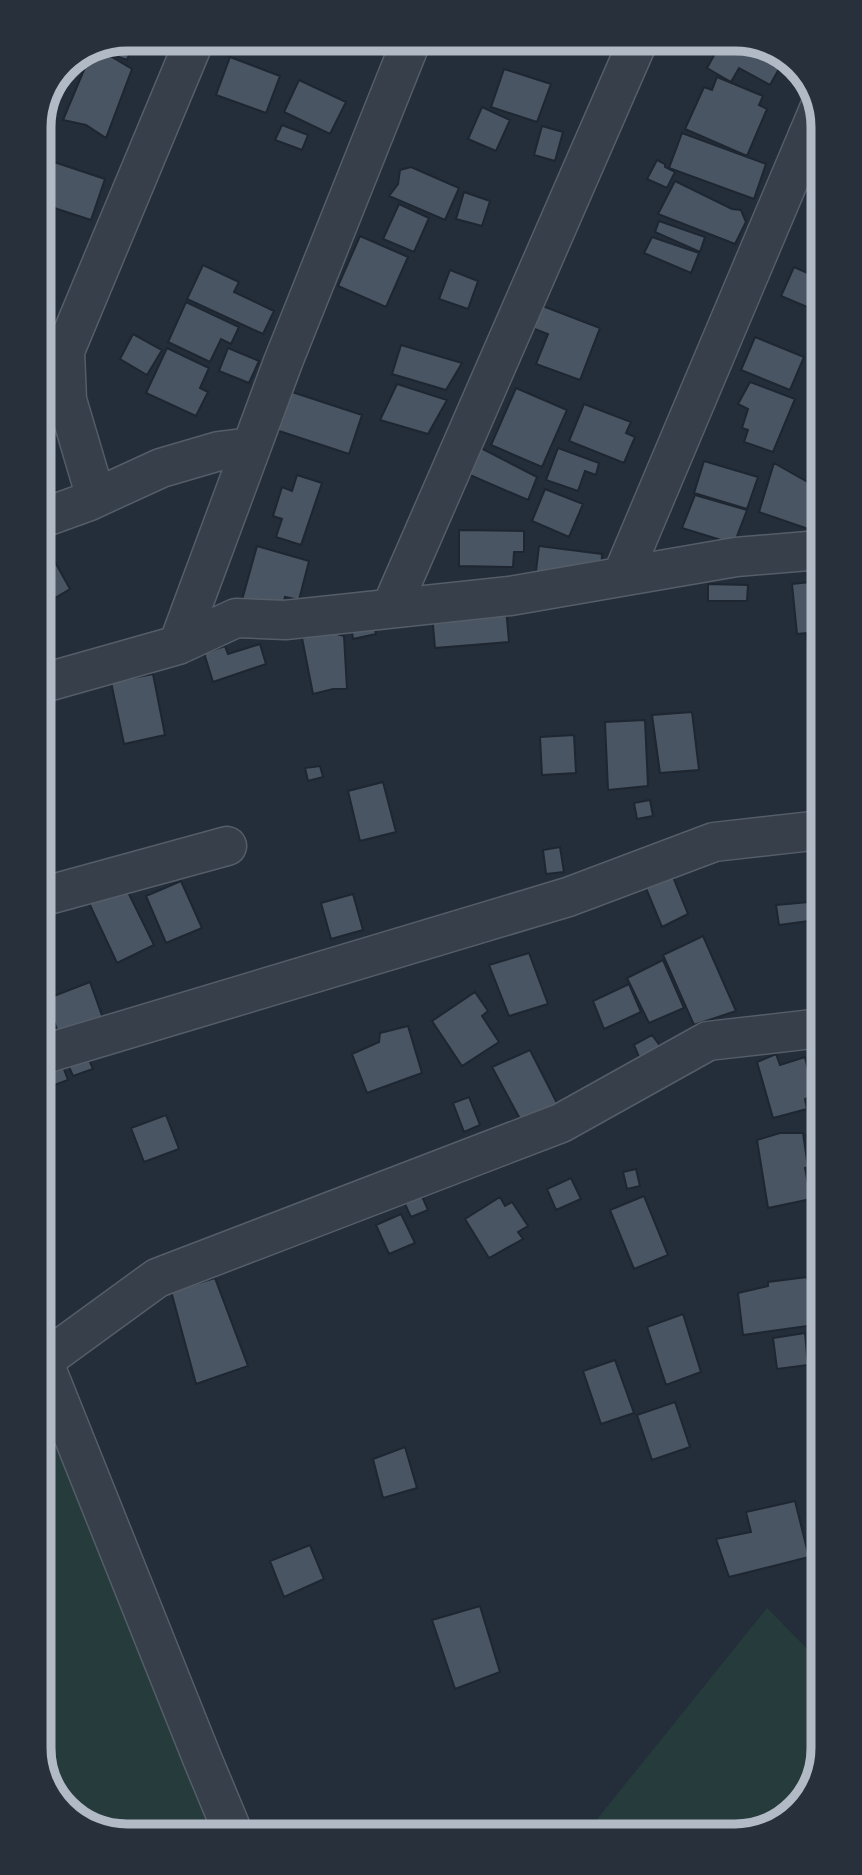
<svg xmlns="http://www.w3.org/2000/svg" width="862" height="1875" viewBox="0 0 862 1875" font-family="Cabin,sans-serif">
  <rect width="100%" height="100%" fill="#232e3a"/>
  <!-- green -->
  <path fill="#263b3c" d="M42,1413L218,1836H121L73,1818L43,1777Z
    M767,1608L823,1665V1749L805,1802L764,1832L586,1833Z"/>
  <!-- building -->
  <path fill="#495563" stroke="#1e2631" stroke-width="2" d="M127,38L135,39L127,60L98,50Z
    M468,39H496L490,49Z
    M723,39H741L781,54L779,57L784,60L770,85L739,68L731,82L707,68Z
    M91,53L112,57L132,69L106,138L86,125L63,120Z
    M230,57L280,76L266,113L216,95Z
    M504,69L551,84L537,122L491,107Z
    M717,77L763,96L759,105L767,109L747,156L685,129L704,87L712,90Z
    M299,80L346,102L330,134L284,112Z
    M482,107L510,120L496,151L468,139Z
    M282,125L308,135L302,150L275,140Z
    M542,126L563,132L555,161L534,155Z
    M682,133L766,164L754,199L669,168Z
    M39,157L105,179L91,220L39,203Z
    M657,160L665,164V167L675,172L667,188L647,179Z
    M411,167L459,188L445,220L389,196L398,184L400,170Z
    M675,181L732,209L741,210L746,222L735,244L658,214Z
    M464,192L490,201L482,226L456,219Z
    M399,204L429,218L414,252L383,239Z
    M659,221L705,237L700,252L655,232Z
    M360,236L408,257L386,307L338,286Z
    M652,237L699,253L691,273L644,253Z
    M203,265L239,282L234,292L274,311L263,334L187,299Z
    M794,267L819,278V312L781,296Z
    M450,270L478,281L468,309L439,299Z
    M186,302L239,327L231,344L221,339L210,362L168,342Z
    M540,305L600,328L580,380L536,364L548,334L532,328Z
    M133,334L162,350L147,375L120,359Z
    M755,337L804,357L790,390L741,370Z
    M401,345L462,363L446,390L392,374Z
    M167,348L209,368L200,388L208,392L196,416L146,393Z
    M228,348L259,361L249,383L219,371Z
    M750,382L795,399L773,452L744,442L748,430L742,428L748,409L738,404Z
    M397,384L447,400L428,434L380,420Z
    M516,388L567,410L542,467L491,445Z
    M286,390L362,415L349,454L273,429Z
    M584,404L631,422L626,433L635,437L624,463L569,441Z
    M479,447L537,477L528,500L463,472Z
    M558,448L599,463L596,475L585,471L578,491L546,480Z
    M704,461L758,477L747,509L694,493Z
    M774,463L820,489V533L759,512Z
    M297,475L322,483L301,545L276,537L282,519L273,516L282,487L292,491Z
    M545,489L583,504L569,537L532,521Z
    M695,495L747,510L734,544L682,528Z
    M459,530L524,531V552H514L513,567L459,566Z
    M257,546L309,561L299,600L285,597L281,611L242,600Z
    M539,546L602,554L601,578L535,580Z
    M55,562L70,589L40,607V570Z
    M820,581V639L807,641L806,633L797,634L792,584Z
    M708,584L748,585L747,601H708Z
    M506,608L509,642L435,648L432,614Z
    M373,617L376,634L353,639L351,625Z
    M330,632L344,636L347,689H333L313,694L302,638Z
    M260,644L266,664L213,682L204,653L225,646L228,654Z
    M153,674L165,735L124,744L111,682Z
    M49,702L54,728L44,731L51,764L40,766V704Z
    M692,712L699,770L660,773L652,715Z
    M645,720L648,786L608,790L605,722Z
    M574,735L576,773L542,775L540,737Z
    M320,766L323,777L308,781L305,768Z
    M383,782L396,832L360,841L348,791Z
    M650,800L653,816L637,819L634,803Z
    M560,847L564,872L546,874L543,850Z
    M816,864H821L820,919Z
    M669,867L688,914L662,927L643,881Z
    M181,881L202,928L166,943L146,896Z
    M125,886L154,945L117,963L89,903Z
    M353,894L363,930L331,939L321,903Z
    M809,902V921L779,925L776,905Z
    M703,936L736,1011L694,1025L663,955Z
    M529,953L548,1004L509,1016L489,965Z
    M663,960L684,1008L649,1023L627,978Z
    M90,982L104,1021L60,1038L46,999Z
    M629,984L641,1012L604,1029L593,1001Z
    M475,992L488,1011L482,1016L499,1042L462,1066L432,1021Z
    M408,1026L422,1073L367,1093L352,1054L379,1042L380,1033Z
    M652,1035L667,1055L644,1069L634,1045Z
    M530,1050L563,1115L527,1132L492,1067Z
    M86,1053L93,1069L73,1076L66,1060Z
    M776,1054L780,1065L805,1057L814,1095L805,1099L807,1109L773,1118L757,1062Z
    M59,1056L68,1080L41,1090V1061Z
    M469,1097L480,1125L464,1132L453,1103Z
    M166,1115L179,1149L144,1162L131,1128Z
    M822,1128V1186L814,1187L806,1136L813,1131Z
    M780,1133H803L808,1167L805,1168L811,1199L768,1208L757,1140Z
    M636,1169L640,1186L627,1189L623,1172Z
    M571,1178L581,1199L556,1210L547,1189Z
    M421,1194L428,1210L411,1217L404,1202Z
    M644,1196L668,1255L634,1269L610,1210Z
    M500,1197L505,1206L512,1202L528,1226L518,1232L523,1239L489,1258L465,1219Z
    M401,1214L415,1243L389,1254L376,1225Z
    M807,1277L813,1298L819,1297L822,1324L743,1335L738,1293L768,1286V1282Z
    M215,1278L248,1366L196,1384L171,1291Z
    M683,1314L701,1372L666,1385L647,1327Z
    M805,1333L808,1365L777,1369L773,1338Z
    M822,1339V1353L813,1354L812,1340Z
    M615,1360L634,1413L601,1424L583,1371Z
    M675,1402L690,1447L652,1460L637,1415Z
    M405,1447L417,1488L383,1498L373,1459Z
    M795,1501L809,1557L729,1577L716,1539L751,1532L746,1512Z
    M310,1545L324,1579L284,1597L270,1561Z
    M480,1606L500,1672L455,1689L432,1620Z"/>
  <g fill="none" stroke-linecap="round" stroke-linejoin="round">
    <!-- minor casing -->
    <g stroke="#555d68" stroke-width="41">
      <path id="minor" d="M96,498L67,400L65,351L195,39
        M40,519L87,502L161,468L219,451L251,447
        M622,576L819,109
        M391,608L639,39
        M178,645L283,362L412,39
        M40,684L178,645L236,618L285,620L510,596L736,557L820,550
        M41,897L227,846
        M41,1055L568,897L714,842L821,830
        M42,1358L202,1758L234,1835
        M43,1361L157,1278L561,1123L708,1041L821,1028"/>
    </g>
    <!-- minor -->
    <use href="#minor" stroke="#373f4a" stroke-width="38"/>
  </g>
  <!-- crop -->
  <path d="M0 0H862V1875H0ZM127 51H735A76 76 0 0 1 811 127V1748A76 76 0 0 1 735 1824H127A76 76 0 0 1 51 1748V127A76 76 0 0 1 127 51Z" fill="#28303b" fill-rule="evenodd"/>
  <path fill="none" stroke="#b2bac6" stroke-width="9" d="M127 51H735A76 76 0 0 1 811 127V1748A76 76 0 0 1 735 1824H127A76 76 0 0 1 51 1748V127A76 76 0 0 1 127 51Z"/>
</svg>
